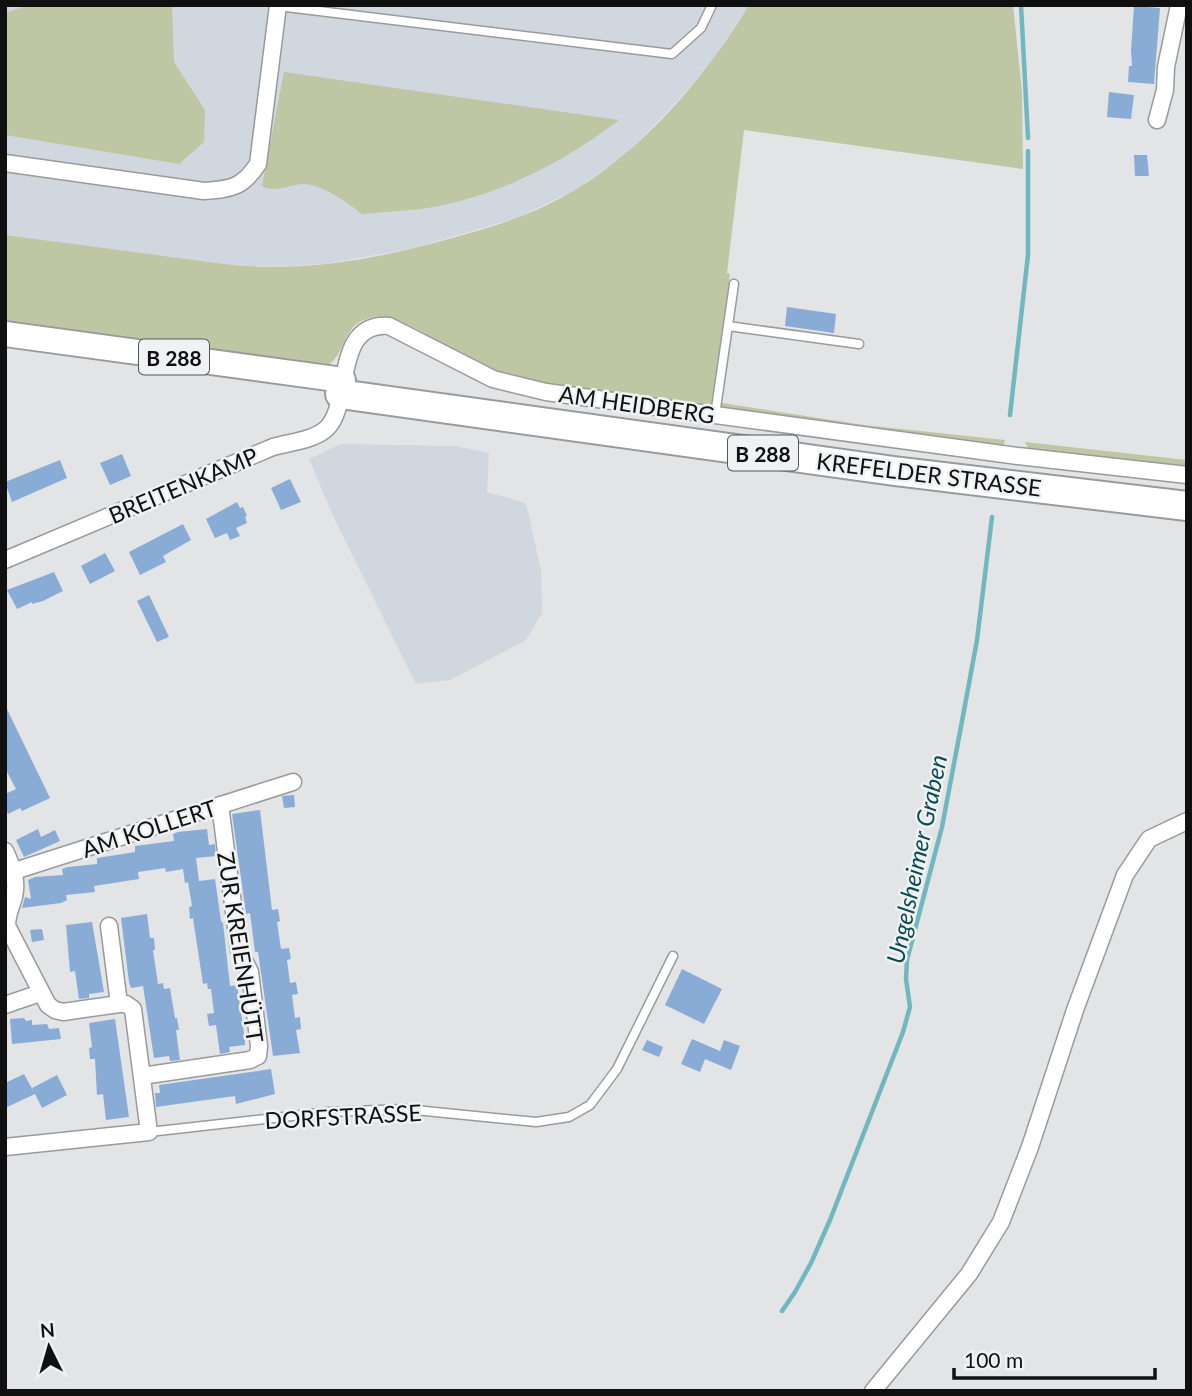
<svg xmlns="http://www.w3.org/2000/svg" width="1192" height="1396" viewBox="0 0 1192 1396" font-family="Lato,sans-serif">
  <rect width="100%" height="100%" fill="#e3e4e5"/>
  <!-- built -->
  <path fill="#d1d7de" d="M5,5H749L707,69L656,124L625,155L575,190L517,218L410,249L325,264L274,267L232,265L5,235Z
    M341,444L455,446L489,453L487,492L526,503L541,570L542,613L526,640L450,680L416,684L334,518L309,459Z"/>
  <!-- green -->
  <path fill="#bec6a3" d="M29,5H172L174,62L205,110L204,142L179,164L5,135V13Z
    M749,5H1013L1022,91L1023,169L744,130L727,273L730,274L711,408C672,403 633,397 594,392C560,387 522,383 489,371C458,359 406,312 374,317C337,323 351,358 320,369L5,325V235C56,242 107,248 157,255C196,260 234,267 273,267C327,267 382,257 434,243C472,232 510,223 545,206C630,166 701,85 749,5Z
    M284,72L619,120C562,164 494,198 421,209C402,211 382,212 362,214C347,202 323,185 304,184C289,184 276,194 262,186Z
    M722,403L864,425L1005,440L1003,448L722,410Z
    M1025,442L1187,460V469L1029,450Z"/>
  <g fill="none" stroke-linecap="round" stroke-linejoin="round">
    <!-- stream -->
    <path stroke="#70b7bf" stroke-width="4.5" d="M1021,5L1028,138
      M1010,415L1028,255V151
      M782,1311L795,1292L811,1263L830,1220L903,1032L910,1007L906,979L907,960L942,827L963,716L977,640L992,517"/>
  </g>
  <!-- building -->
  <path fill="#89acd6" d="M1134,6L1160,8L1154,84L1128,82L1129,66H1132L1131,50Z
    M1109,92L1134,95L1131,119L1107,117Z
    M1134,155H1147L1149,176H1135Z
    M787,307L836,314L834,333L785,326Z
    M122,454L131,476L110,485L100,463Z
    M60,460L67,478L12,502L5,482Z
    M290,479L301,502L281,510L271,488Z
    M237,502L240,508L243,507L247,516L245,517L247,523L236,528L240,536L230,540L227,533L215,538L206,519Z
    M183,524L191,540L163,556L166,562L140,575L129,552Z
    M105,553L115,571L90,584L81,566Z
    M54,572L63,591L43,601L32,604V602L17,609L7,590Z
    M149,595L169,637L157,642L137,601Z
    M5,705L50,798L22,811L20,808L8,814L5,807V794L16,789L5,768Z
    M294,795L295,807L284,808L282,796Z
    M260,810L272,910L278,909L280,921L277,922L281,949L289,948L291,959L287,960L290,983L296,982L298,994L292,995L295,1018L300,1017L301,1029L296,1030L300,1053L273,1056L258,952H255L250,913L246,914L232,814Z
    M38,829L41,837L55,830L60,841L24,857L16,840Z
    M207,829L209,845L215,844L216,856L196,858L199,881L215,879L221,921L223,923L230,986L237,985L245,1040V1045L229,1047L230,1052L220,1054L216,1025L209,1026L207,1014L214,1013L211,989H208L207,983L203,984L193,918L190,919L189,907L192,906L188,882L185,883L183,869L166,872L165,868L138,872L139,879L94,886L95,892L66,895L67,900L61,903L22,908L25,897L31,899L28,880L35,877L63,875L62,869L68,867L97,864V858L135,852V846L174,841L173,834L178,832Z
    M147,914L150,938H154L155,950H153L158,984L163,983L164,989L170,988L175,1018H177L179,1030H176L180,1060L170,1061L169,1056L154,1058L143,986L131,988L129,982L121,918Z
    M92,922L104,992L89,994V998L79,999L75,971L70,972L66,925Z
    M42,929L44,940L32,942L30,930Z
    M682,969L722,989L704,1024L665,1005Z
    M24,1018L26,1021L32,1020V1025L47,1024L49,1029L59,1028L61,1039L12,1044L10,1019Z
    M115,1019L129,1117L106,1120L103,1094L97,1095L95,1059H90L89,1048L92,1047L89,1023Z
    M692,1039L720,1051L724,1040L740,1046L731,1070L705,1059L700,1072L681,1064Z
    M647,1040L663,1047L659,1057L642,1050Z
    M271,1069L275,1094L236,1104L235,1096L156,1107L155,1093H160L159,1085Z
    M24,1074L35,1094L5,1108V1083Z
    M57,1075L67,1095L42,1108L32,1088Z"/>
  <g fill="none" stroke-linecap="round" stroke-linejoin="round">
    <!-- lane casing -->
    <g stroke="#999a9b" stroke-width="11">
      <path id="lane" d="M278,6L672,54L701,28L712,5
        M728,326L859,344
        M715,415L734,284
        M149,1132L328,1112L405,1109L536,1122L569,1117L590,1105L617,1069L673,956"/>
    </g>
    <!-- street casing -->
    <g stroke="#999a9b" stroke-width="19">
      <path id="street" d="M1157,120L1165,90L1166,67L1179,5
        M5,163L204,191C231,189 242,188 258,164L278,5
        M5,560L273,447C291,442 316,440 328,427C352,401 333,322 389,326L493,379L546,392L1018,456L1187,475
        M5,851C12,866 18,880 14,897C11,908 7,914 7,926L48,1005L55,1010L63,1012L119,1004H126L133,1009L149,1132L5,1147
        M5,874L293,782
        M109,926L119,1004
        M5,1005L40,993
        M142,1076L250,1060L258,1056L259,1046L250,972L239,950L220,805
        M873,1391L969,1274L1001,1222L1030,1147L1075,1010L1125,875L1149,839L1187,821"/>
    </g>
    <!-- primary casing -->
    <g stroke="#999a9b" stroke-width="28">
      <path id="primary" d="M5,334L343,380"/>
    </g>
    <!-- highway casing -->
    <g stroke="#999a9b" stroke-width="32">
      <path id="highway" d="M340,394L894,471L1187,506"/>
    </g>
    <!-- lane -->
    <use href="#lane" stroke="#fff" stroke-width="8"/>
    <!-- street -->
    <use href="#street" stroke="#fff" stroke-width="16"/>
    <!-- primary -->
    <use href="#primary" stroke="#fff" stroke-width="24"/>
    <!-- highway -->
    <use href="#highway" stroke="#fff" stroke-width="28"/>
  </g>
  <g text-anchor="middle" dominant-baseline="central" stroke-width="5" stroke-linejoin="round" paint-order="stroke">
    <!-- shield labels -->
    <g fill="#f0f1f3" stroke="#535454" stroke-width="2">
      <rect x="139" y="339.5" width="70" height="35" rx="5"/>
      <rect x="728" y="435.5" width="70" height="35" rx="5"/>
    </g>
    <g font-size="21" font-weight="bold" fill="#101010">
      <text x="174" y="357">B 288</text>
      <text x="763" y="453">B 288</text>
    </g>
    <!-- street labels -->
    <g font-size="23" fill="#101010" stroke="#f0f1f3">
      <text transform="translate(637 404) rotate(8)">AM HEIDBERG</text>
      <text transform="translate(929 474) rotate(7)">KREFELDER STRASSE</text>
      <text transform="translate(183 485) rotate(-23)">BREITENKAMP</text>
      <text transform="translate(149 828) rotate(-18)">AM KOLLERT</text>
      <text transform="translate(241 947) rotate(81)">ZUR KREIENHÜTT</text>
      <text transform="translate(343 1116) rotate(-3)">DORFSTRASSE</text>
    </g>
    <!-- water labels -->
    <g font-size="24" font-style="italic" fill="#074a50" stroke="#f0f1f3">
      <text transform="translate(916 859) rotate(-78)">Ungelsheimer Graben</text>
    </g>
  </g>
  <!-- border -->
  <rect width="1192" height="1396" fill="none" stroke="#101010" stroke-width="14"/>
  <!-- north arrow -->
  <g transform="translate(49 1347) rotate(355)" stroke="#f0f1f3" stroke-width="5" paint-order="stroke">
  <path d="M0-5L12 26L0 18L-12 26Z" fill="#101010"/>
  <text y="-10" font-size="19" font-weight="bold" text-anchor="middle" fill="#101010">N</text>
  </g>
  <!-- scale -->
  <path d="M954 1368v10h201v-10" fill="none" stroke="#101010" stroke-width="3.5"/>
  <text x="964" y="1368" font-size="21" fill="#101010" stroke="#f0f1f3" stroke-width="5" paint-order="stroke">100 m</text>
</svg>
